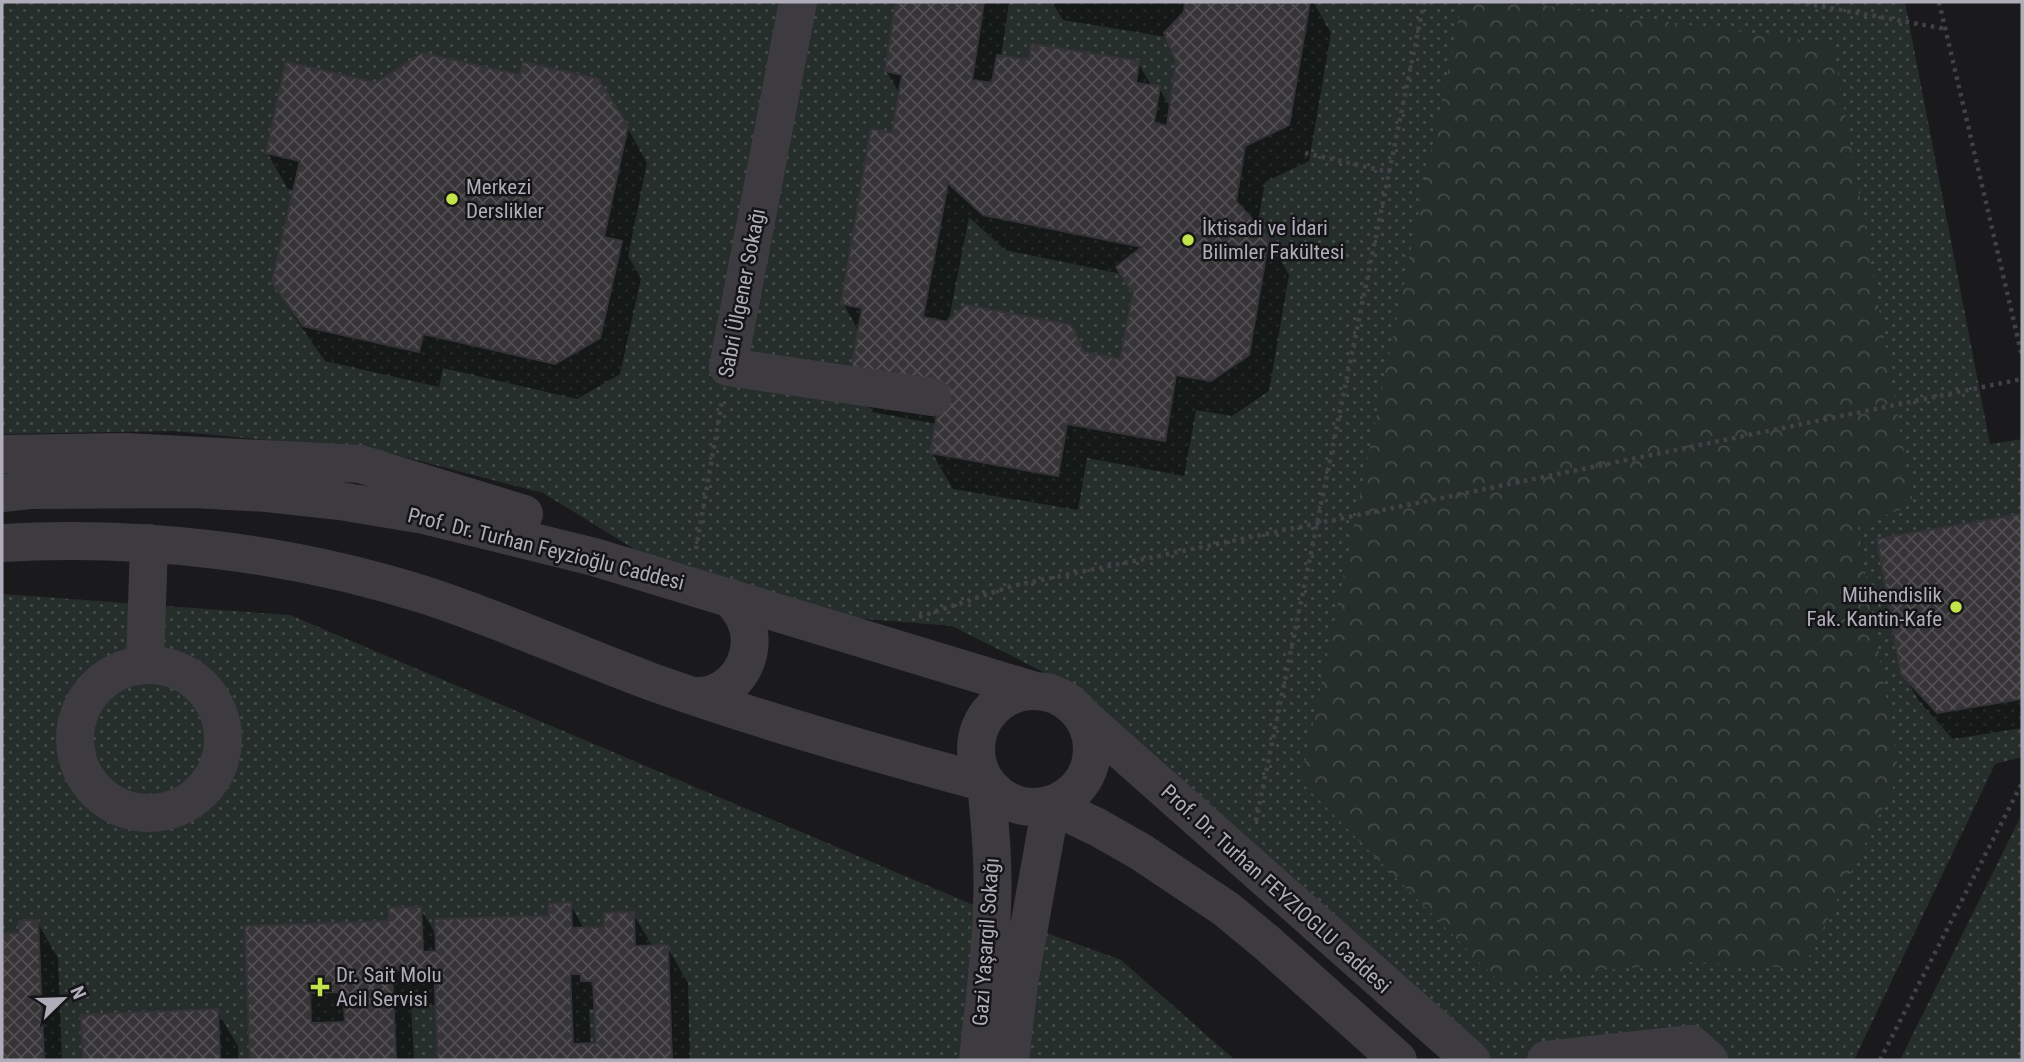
<svg xmlns="http://www.w3.org/2000/svg" width="2024" height="1062" viewBox="0 0 2024 1062" font-family="'Roboto Condensed',sans-serif">
  <defs>
    <pattern id="grass-dots" width="8" height="8" patternUnits="userSpaceOnUse" patternTransform="scale(1.75)"><rect width="8" height="8" fill="#262e2b"/><path d="M2 2h.1M6 6h.1" fill="none" stroke="#434a48" stroke-width="1.8" stroke-linecap="round"/></pattern>
    <pattern id="forest-crowns" width="20" height="18" patternUnits="userSpaceOnUse" patternTransform="scale(1.75)"><rect width="20" height="18" fill="#262e2b"/><path d="M2 6a3 3 0 1 1 6 0M12 15a3 3 0 1 1 6 0" fill="none" stroke="#434a48"/></pattern>
    <pattern id="building-cross-hatch" width="8" height="8" patternUnits="userSpaceOnUse" patternTransform="scale(1.75)"><rect width="8" height="8" fill="#363437"/><path d="M0 0l8 8M0 8l8-8" fill="none" stroke="#514f52"/></pattern>
  </defs>
  <rect width="100%" height="100%" fill="#1a191b"/>
  <!-- grass -->
  <path fill="url(#grass-dots)" d="M2,2H1905L1990,444L2022,439V757L1995,764L1854,1060H1476L1104,731L1045,673L952,626L842,617L644,555L543,493L381,451L173,431L2,434Z
    M2,594L290,615L997,915L1121,960L1235,1060H2Z
    M2022,814V1060H1900Z"/>
  <!-- forest -->
  <path fill="url(#forest-crowns)" d="M1462,2H1518L1833,44L1913,504L1858,527L1899,775L1803,969L1695,962L1497,980L1301,782Z"/>
  <!-- shadow -->
  <path fill="#0007" fill-rule="evenodd" d="M898,2H1009L1001,57L1031,62L1138,63L1152,87L1159,88L1171,109L1178,61L1167,37L1063,20L1052,2H1313L1331,33L1309,161L1265,182L1257,227L1268,239L1289,275L1269,391L1232,416L1196,410L1184,476L1087,458L1078,510L953,489L932,453L937,424L872,412L852,377L859,332L843,303L893,135L900,94L886,71ZM969,217L1005,250L1122,274L1134,295L1121,361L1085,354L1069,327L948,324Z
    M377,85L627,127L647,163L628,256L641,278L620,374L577,399L443,368L439,387L325,361L295,318L274,282L295,190L288,189L267,153Z
    M2022,515V728L1953,739L1919,701L1903,674L1879,540Z
    M570,904L584,929H606L633,914L653,947H667L688,983L690,1060H440L437,1005L411,1006L414,1060H251L247,928L391,923L420,908L438,938L551,917ZM589,1009H596L598,1044L591,1045Z
    M37,922L58,958L62,1060H2V935H21Z
    M217,1011L238,1046V1060H84L82,1016Z"/>
  <!-- building -->
  <path fill="url(#building-cross-hatch)" stroke="#353337" stroke-width="2" fill-rule="evenodd" d="M896,2H984L972,80L992,83L997,55L1029,60L1031,44L1139,61L1136,83L1160,86L1154,123L1167,126L1176,61L1164,33L1184,12L1185,2H1310L1289,125L1245,146L1236,201L1269,238L1249,355L1211,381L1176,375L1165,441L1067,424L1058,476L930,453L941,393L850,377L862,308L841,304L871,129L892,133L902,75L885,71ZM948,183L983,215L1142,247L1116,267L1133,293L1120,359L1084,352L1071,325L966,305L947,322L923,317Z
    M422,53L520,75L523,62L598,79L628,126L604,237L622,241L600,338L555,364L423,334L419,352L303,326L272,282L300,161L266,153L286,62L376,83Z
    M2022,514V699L1937,713L1901,674L1877,539Z
    M571,902L572,928L604,927V913L634,912L635,946L668,945L672,1060H438L434,969L392,971L396,1060H250L245,926L389,921V908L421,907L423,952L436,951L435,919L549,916V904ZM570,974H581V981H593L596,1043L573,1044ZM343,992L345,1022L311,1023L310,993Z
    M38,920L44,1060H2V934L19,933V921Z
    M218,1009L220,1060H83L81,1015Z"/>
  <g fill="none" stroke-linecap="round" stroke-linejoin="round">
    <!-- path -->
    <path stroke="#424147" stroke-width="4.5" stroke-dasharray="3.5 5" stroke-linecap="butt" d="M1797,2L1946,29
      M1939,2L2022,356
      M1305,153L1389,172
      M696,549L722,402
      M919,617L1012,586L2022,379
      M1256,821L1424,2
      M1880,1060L2022,783"/>
    <!-- minor -->
    <path stroke="#3d3b40" stroke-width="38" d="M798,2L728,367L932,397
      M2,454L125,452L360,464L524,514
      M2,493L30,490L194,489L267,493L340,501L424,515L594,557L1035,691
      M2,543C144,535 289,552 425,595C502,620 576,654 652,682C762,721 874,753 986,783C990,824 994,864 992,906C991,957 983,1009 978,1060
      M145,664L149,543
      M75 739a74 74 0 1 1 148 0a74 74 0 1 1-148 0Z
      M976 749a58 58 0 1 1 116 0a58 58 0 1 1-116 0Z
      M696,696C701,696 707,696 712,694C743,684 758,648 745,619C741,610 735,604 729,597
      M1082,716L1471,1060
      M1010,1060L1019,983L1051,805L1097,827L1141,852L1226,909L1266,942L1398,1060
      M1546,1060L1691,1044L1709,1060"/>
  </g>
  <!-- markers -->
  <g fill="#c3e34a" stroke="#151416" stroke-width="2.5">
    <circle cx="452" cy="199" r="7"/>
    <circle cx="1188" cy="240" r="7"/>
    <circle cx="1956" cy="607" r="7"/>
    <path d="M316.5 976.5h7v7h7v7h-7v7h-7v-7h-7v-7h7z"/>
  </g>
  <g text-anchor="middle" dominant-baseline="central" stroke-width="5" stroke-linejoin="round" paint-order="stroke">
    <!-- poi labels -->
    <g font-size="21" fill="#b0adba" stroke="#151416" text-anchor="start">
      <text x="466" y="187">Merkezi<tspan x="466" dy="24">Derslikler</tspan></text>
      <text x="1202" y="228">İktisadi ve İdari<tspan x="1202" dy="24">Bilimler Fakültesi</tspan></text>
      <text x="1942" y="595" text-anchor="end">Mühendislik<tspan x="1942" dy="24">Fak. Kantin-Kafe</tspan></text>
      <text x="336" y="975">Dr. Sait Molu<tspan x="336" dy="24">Acil Servisi</tspan></text>
    </g>
    <!-- street labels -->
    <g font-size="21" fill="#b0adba" stroke="#151416">
      <text transform="translate(742 293) rotate(-79)">Sabri Ülgener Sokağı</text>
      <text transform="translate(546 549) rotate(14)">Prof. Dr. Turhan Feyzioğlu Caddesi</text>
      <text transform="translate(1276 889) rotate(42)">Prof. Dr. Turhan FEYZIOGLU Caddesi</text>
      <text transform="translate(986 942) rotate(-86)">Gazi Yaşargil Sokağı</text>
    </g>
  </g>
  <!-- border -->
  <rect width="2024" height="1062" fill="none" stroke="#b0adba" stroke-width="7"/>
  <!-- north arrow -->
  <g transform="translate(63 999) rotate(67)" stroke="#151416" stroke-width="5" paint-order="stroke">
  <path d="M0-5L12 26L0 18L-12 26Z" fill="#b0adba"/>
  <text y="-10" font-size="19" font-weight="bold" text-anchor="middle" fill="#b0adba">N</text>
  </g>
</svg>
